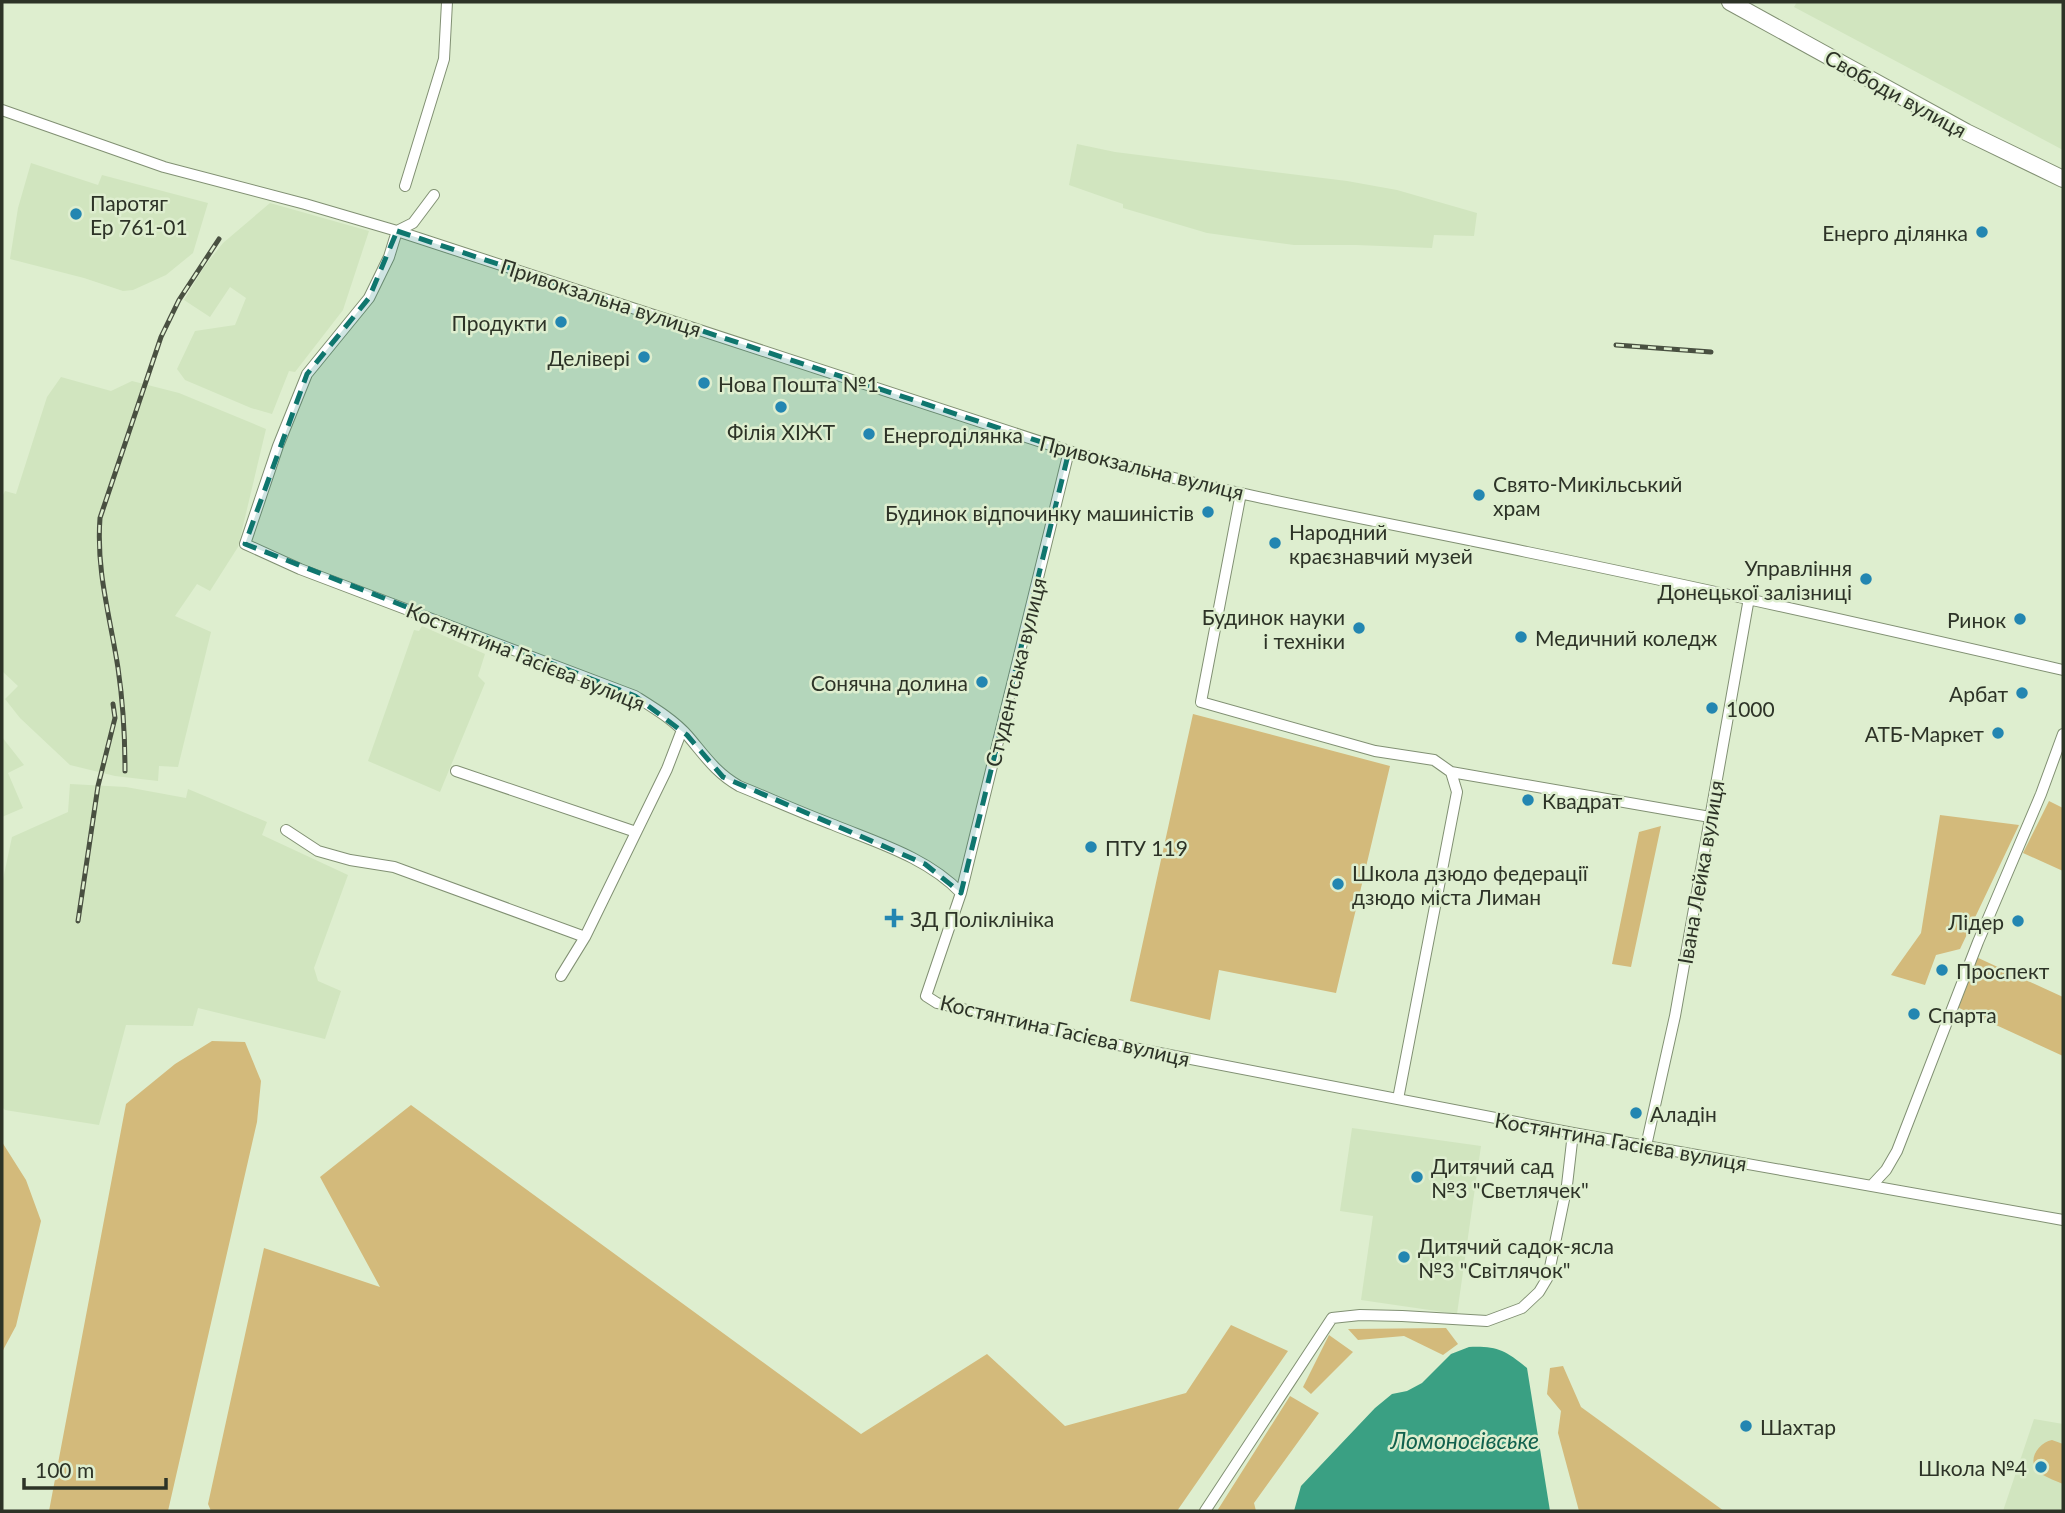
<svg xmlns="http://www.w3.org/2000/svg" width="2065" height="1513" viewBox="0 0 2065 1513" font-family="Lato,sans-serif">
  <rect width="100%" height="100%" fill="#deeecf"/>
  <!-- built -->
  <path fill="#d1e5bf" d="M1797,2H2063V150L1794,7Z
    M1077,144L1115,152L1347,181L1397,190L1477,213L1474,236L1434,235L1432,248L1356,245H1294L1207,233L1123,208V204L1069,185Z
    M31,163L98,185L102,175L208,203L193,253L166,275L133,290L123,291L84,278L10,259L18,208Z
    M270,203L369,231L343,310L295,372L289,371L272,414L251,408L185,380L177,369L195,331L235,325L246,298L230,287L210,317L184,300L204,267L223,243Z
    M61,377L111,391L132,381L179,393L266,429L238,547L210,591L197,584L175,616L211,632L178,767L159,766L158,781L115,776L70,765L20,718L5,699L18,686L2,671V497L5,491L16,494L47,397Z
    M422,626L485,654L478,676L485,683L440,792L368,761L414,630L419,631Z
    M2,737L24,765L8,773L23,808L2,817Z
    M70,784L126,787L186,798L188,789L267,822L262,835L348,875L314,968L318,981L341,991L325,1039L198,1008L193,1026L126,1025L99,1125L5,1110L2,1107V884L12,837L68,812Z
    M1352,1128L1481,1146L1457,1314L1361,1300L1373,1216L1340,1211Z
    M2034,1419L2063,1424V1511H2003Z"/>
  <!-- green -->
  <path fill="#d3ba7b" d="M1193,714L1390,766L1336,993L1219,970L1210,1020L1130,1001Z
    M2049,801L2063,808V871L2023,853Z
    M1940,815L2019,825L1960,949L1936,955L1925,985L1891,975L1921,933Z
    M1661,826L1631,967L1612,964L1639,832Z
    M1974,956L2063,997V1056L1957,1007Z
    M212,1041L245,1042L261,1081L257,1122L168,1511H49L126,1104L175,1064Z
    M411,1105L861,1434L987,1354L1065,1426L1186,1393L1231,1325L1288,1351L1177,1511H211L208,1504L264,1248L380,1287L320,1177Z
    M2,1142L26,1180L41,1221L16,1326L2,1352Z
    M1446,1328L1458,1344L1443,1355L1404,1336L1358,1340L1348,1329Z
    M1329,1335L1353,1352L1311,1394L1303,1387Z
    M1563,1366L1581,1407L1724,1511H1579L1558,1433L1561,1411L1547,1394L1550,1368Z
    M1290,1396L1319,1413L1254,1503L1256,1511H1217Z
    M2052,1440L2063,1444V1484C2056,1481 2048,1478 2041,1474C2025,1463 2037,1443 2052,1440Z"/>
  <!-- water -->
  <path fill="#3aa083" d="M1469,1347C1497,1346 1505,1350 1527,1368L1550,1511H1294L1301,1486L1375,1408L1392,1394L1407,1391L1422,1383L1451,1354Z"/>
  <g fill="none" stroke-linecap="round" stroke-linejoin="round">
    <!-- street casing -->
    <g stroke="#819073" stroke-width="12">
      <path id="street" d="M2,110L164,167L305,204L397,231L1069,451C1219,493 1374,520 1527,552C1707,589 1885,629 2063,670
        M405,186L444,59L447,2
        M434,195L413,223L397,231L389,257L369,298L307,374L278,446L245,544L300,569L635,696C654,708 674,720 688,736C705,756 716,773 739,786C771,799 802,813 834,825C878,843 928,858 961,893L926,996L937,1003L1113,1044L1573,1133L2063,1220
        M1241,493L1201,702L1375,751L1434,760L1451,772L1710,817
        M456,771L636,832
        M286,830L318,851L350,860L394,867L585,937
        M961,893L1069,451
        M561,976L585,937L667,769L682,730
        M1398,1099L1457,792L1451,772
        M1646,1146L1675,1016L1749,598
        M1872,1185L1886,1170L1897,1151L1978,942L2041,794L2063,734
        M1205,1511L1332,1318L1360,1315L1402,1316L1487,1321L1522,1308L1539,1292L1548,1277L1567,1185L1573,1133"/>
    </g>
    <!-- secondary casing -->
    <g stroke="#819073" stroke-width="18">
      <path id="secondary" d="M1730,2L1966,132L2063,179"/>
    </g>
    <!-- street -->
    <use href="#street" stroke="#fff" stroke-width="10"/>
    <!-- secondary -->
    <use href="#secondary" stroke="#fff" stroke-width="16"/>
    <!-- rail casing -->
    <g stroke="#495041" stroke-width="5">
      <path id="rail" d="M1616,345L1711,352
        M125,771C125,737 123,702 118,668C110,616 96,571 100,518L161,337L179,300L219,239
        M78,921L98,786L115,718L113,704"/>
    </g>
    <!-- rail -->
    <use href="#rail" stroke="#deeecf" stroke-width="2.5" stroke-dasharray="8" stroke-linecap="butt"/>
  </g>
  <!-- marked area -->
  <path fill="#0f766e" fill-opacity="0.2" stroke="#0f766e" stroke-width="5" stroke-dasharray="14 9" stroke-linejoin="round" d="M397,231L1069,451L961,893L925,864L723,777L687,735L635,696L245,544L307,374L369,298Z"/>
  <!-- markers -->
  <g fill="#2386b1" stroke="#deeecf" stroke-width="2.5">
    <circle cx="76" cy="214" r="7"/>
    <circle cx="1982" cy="232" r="7"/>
    <circle cx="561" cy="322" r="7"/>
    <circle cx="644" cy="357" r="7"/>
    <circle cx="704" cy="383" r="7"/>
    <circle cx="781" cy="407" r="7"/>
    <circle cx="869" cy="434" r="7"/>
    <circle cx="1479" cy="495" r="7"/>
    <circle cx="1208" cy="512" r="7"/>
    <circle cx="1275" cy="543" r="7"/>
    <circle cx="1866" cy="579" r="7"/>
    <circle cx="2020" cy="619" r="7"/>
    <circle cx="1359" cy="628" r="7"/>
    <circle cx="1521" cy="637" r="7"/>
    <circle cx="982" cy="682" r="7"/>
    <circle cx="2022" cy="693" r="7"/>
    <circle cx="1712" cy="708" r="7"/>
    <circle cx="1998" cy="733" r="7"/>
    <circle cx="1528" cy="800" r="7"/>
    <circle cx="1091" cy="847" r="7"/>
    <circle cx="1338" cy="884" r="7"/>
    <path d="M890.5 907.5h7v7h7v7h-7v7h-7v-7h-7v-7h7z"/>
    <circle cx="2018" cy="921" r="7"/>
    <circle cx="1942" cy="970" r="7"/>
    <circle cx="1914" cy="1014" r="7"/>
    <circle cx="1636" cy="1113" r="7"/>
    <circle cx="1417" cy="1177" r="7"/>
    <circle cx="1404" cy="1257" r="7"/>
    <circle cx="1746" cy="1426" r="7"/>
    <circle cx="2041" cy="1467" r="7"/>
  </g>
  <g text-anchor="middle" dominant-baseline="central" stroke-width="5" stroke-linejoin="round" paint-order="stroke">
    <!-- street labels -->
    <g font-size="21" fill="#2d3327" stroke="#deeecf">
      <text transform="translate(1896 93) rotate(29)">Свободи вулиця</text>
      <text transform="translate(601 297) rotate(18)">Привокзальна вулиця</text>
      <text transform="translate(1142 467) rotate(14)">Привокзальна вулиця</text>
      <text transform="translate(526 656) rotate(22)">Костянтина Гасієва вулиця</text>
      <text transform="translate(1015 672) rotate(-76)">Студентська вулиця</text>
      <text transform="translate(1700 872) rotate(-80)">Івана Лейка вулиця</text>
      <text transform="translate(1065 1030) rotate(13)">Костянтина Гасієва вулиця</text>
      <text transform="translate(1621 1141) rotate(10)">Костянтина Гасієва вулиця</text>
    </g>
    <!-- poi labels -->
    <g font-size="21" fill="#2d3327" stroke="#deeecf" text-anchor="start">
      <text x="90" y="202">Паротяг<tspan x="90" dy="24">Ер 761-01</tspan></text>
      <text x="1968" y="232" text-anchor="end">Енерго ділянка</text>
      <text x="547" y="322" text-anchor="end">Продукти</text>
      <text x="630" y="357" text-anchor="end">Делівері</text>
      <text x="718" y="383">Нова Пошта №1</text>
      <text x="781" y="431" text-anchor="middle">Філія ХІЖТ</text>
      <text x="883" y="434">Енергоділянка</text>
      <text x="1493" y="483">Свято-Микільський<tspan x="1493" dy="24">храм</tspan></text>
      <text x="1194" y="512" text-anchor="end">Будинок відпочинку машиністів</text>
      <text x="1289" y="531">Народний<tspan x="1289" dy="24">краєзнавчий музей</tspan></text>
      <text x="1852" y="567" text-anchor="end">Управління<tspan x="1852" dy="24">Донецької залізниці</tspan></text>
      <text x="1345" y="616" text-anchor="end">Будинок науки<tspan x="1345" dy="24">і техніки</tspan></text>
      <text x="2006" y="619" text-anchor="end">Ринок</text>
      <text x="1535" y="637">Медичний коледж</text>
      <text x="968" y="682" text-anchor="end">Сонячна долина</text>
      <text x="2008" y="693" text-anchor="end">Арбат</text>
      <text x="1726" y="708">1000</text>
      <text x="1984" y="733" text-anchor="end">АТБ-Маркет</text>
      <text x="1542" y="800">Квадрат</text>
      <text x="1105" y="847">ПТУ 119</text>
      <text x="1352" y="872">Школа дзюдо федерації<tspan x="1352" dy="24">дзюдо міста Лиман</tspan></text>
      <text x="910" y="918">ЗД Поліклініка</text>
      <text x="2004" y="921" text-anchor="end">Лідер</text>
      <text x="1956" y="970">Проспект</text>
      <text x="1928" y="1014">Спарта</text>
      <text x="1650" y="1113">Аладін</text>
      <text x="1431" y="1165">Дитячий сад<tspan x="1431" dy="24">№3 "Светлячек"</tspan></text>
      <text x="1418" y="1245">Дитячий садок-ясла<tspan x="1418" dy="24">№3 "Світлячок"</tspan></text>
      <text x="1760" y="1426">Шахтар</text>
      <text x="2027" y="1467" text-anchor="end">Школа №4</text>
    </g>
    <!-- water labels -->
    <g font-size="23" font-style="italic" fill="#11614d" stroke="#deeecf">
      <text x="1465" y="1440">Ломоносівське</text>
    </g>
  </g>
  <!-- border -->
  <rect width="2065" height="1513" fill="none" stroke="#2d3327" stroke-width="7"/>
  <!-- scale -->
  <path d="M24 1478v10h142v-10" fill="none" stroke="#2d3327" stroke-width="3.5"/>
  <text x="35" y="1478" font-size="21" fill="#2d3327" stroke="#deeecf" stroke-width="5" paint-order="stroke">100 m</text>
</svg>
